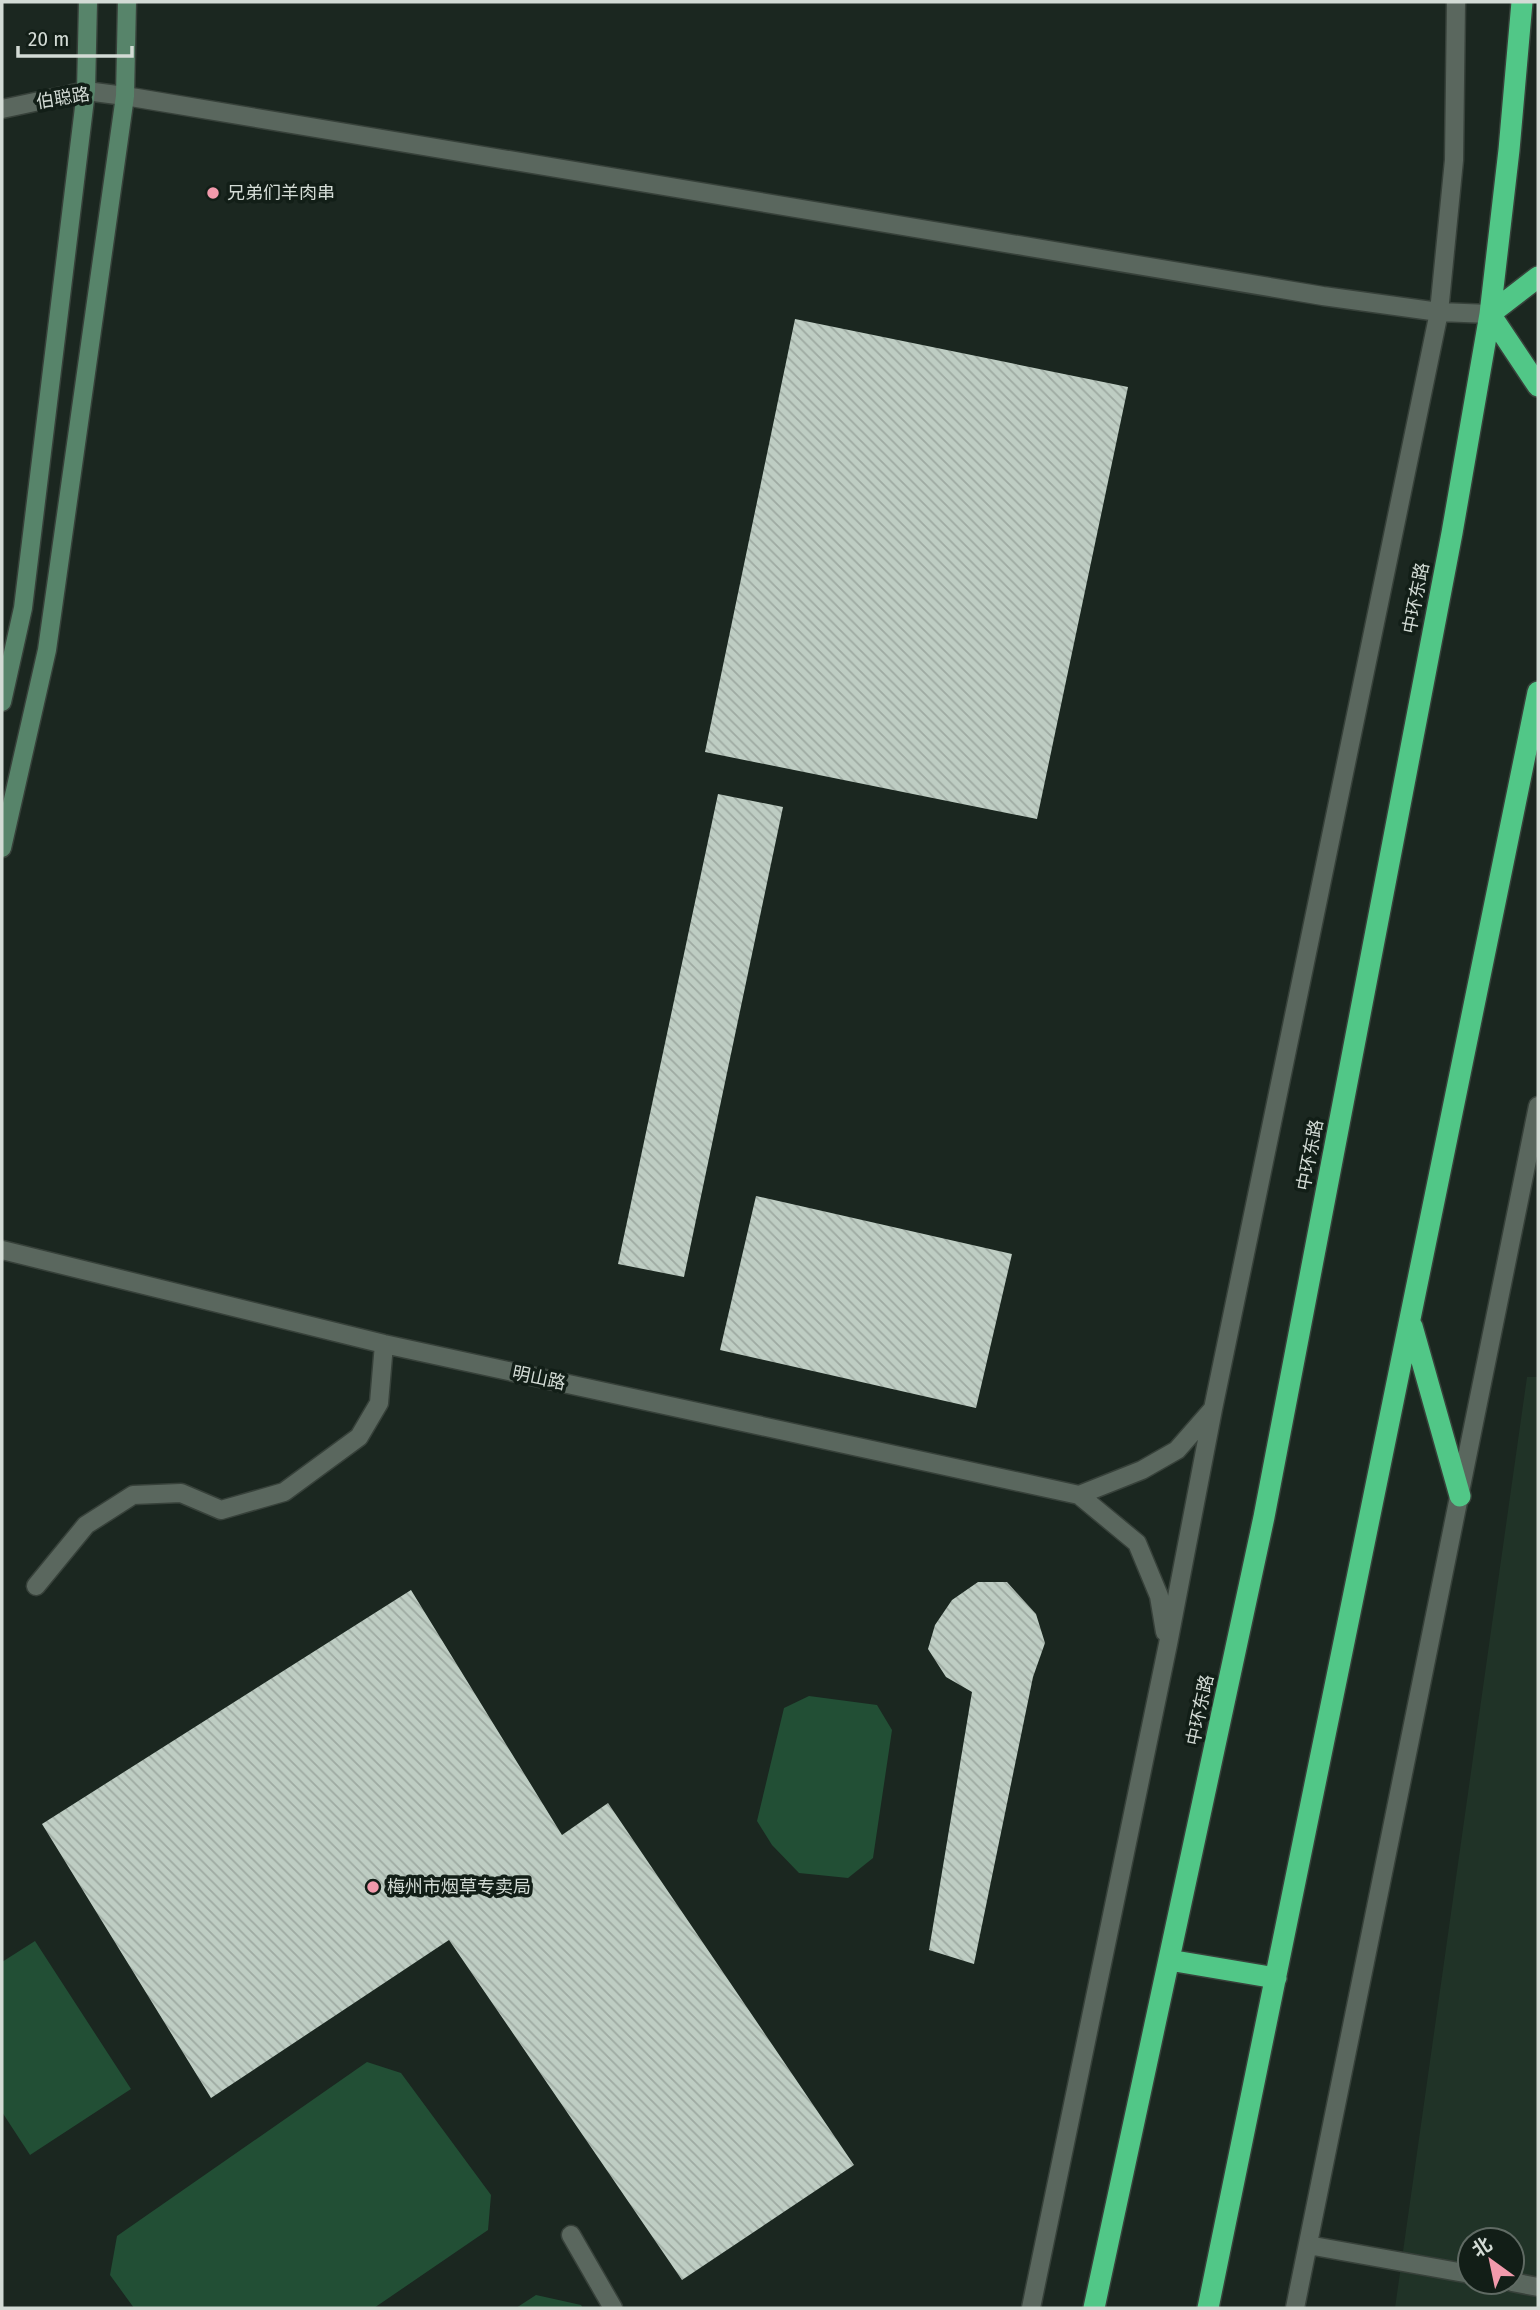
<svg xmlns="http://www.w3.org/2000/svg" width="1540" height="2310" viewBox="0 0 1540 2310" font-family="'Fira Sans Condensed','Noto Sans SC',sans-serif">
  <defs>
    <pattern id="building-back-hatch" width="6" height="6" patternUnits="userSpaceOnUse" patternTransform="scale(1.75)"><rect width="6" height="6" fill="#becdc3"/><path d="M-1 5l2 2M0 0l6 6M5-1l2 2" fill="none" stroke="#9eaaa2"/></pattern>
  </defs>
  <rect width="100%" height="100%" fill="#1b2720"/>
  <!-- built -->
  <path fill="#203327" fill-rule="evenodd" d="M1527,1377H1538V2308H1395ZM1470,2240H1512V2282H1470Z"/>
  <!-- green -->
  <path fill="#224f35" d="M809,1696L877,1705L892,1730L873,1858L848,1878L799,1873L772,1845L757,1821L784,1708Z
    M35,1941L131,2089L30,2155L2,2112V1962Z
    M367,2062L401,2073L491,2195L488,2230L374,2308H134L110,2275L117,2236Z
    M536,2295L581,2305L583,2308H516Z"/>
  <!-- building -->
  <path fill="url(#building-back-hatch)" d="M795,319L1128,387L1037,819L705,752Z
    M718,794L783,807L684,1277L618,1264Z
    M756,1196L1012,1254L976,1408L720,1350Z
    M978,1582H1007L1036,1614L1045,1643L1033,1677L974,1964L929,1950L972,1692L946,1677L928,1649L935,1625L952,1600Z
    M411,1590L562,1835L608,1803L854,2165L682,2280L449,1940L211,2098L42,1824Z"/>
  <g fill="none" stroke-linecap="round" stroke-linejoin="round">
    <!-- lane casing -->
    <g stroke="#37413a" stroke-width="21">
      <path id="lane" d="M571,2235L613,2308"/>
    </g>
    <!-- street casing -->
    <g stroke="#37413a" stroke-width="21">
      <path id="street" d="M2,109L86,91L125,96L1323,296L1439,312L1490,314
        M2,1250L384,1344L1079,1495L1137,1543L1159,1596L1165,1632
        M1079,1495L1142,1470L1177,1450L1212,1410
        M36,1586L86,1525L133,1495L181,1493L221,1510L284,1492L359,1437L379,1403L384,1344
        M1308,2245L1470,2274
        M1512,2282L1538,2287
        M1031,2308L1168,1644L1213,1409L1439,312L1454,160L1456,2
        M1295,2308L1538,1106"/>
    </g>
    <!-- secondary casing -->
    <g stroke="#37413a" stroke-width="21">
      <path id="secondary" d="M2,702L23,608L86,91L88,2
        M2,848L47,650L125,96L127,2"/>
    </g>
    <!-- highway casing -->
    <g stroke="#37413a" stroke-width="24">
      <path id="highway" d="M1538,277L1490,314L1538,386
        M1412,1326L1460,1496
        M1169,1960L1276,1978
        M1094,2308L1264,1517L1452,533L1490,314L1509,150L1522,2
        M1208,2308L1538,692"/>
    </g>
    <!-- lane -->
    <use href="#lane" stroke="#5a675e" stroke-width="18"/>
    <!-- street -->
    <use href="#street" stroke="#5a675e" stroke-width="18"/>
    <!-- secondary -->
    <use href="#secondary" stroke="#57846a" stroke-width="18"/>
    <!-- highway -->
    <use href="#highway" stroke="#51c787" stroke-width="21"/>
  </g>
  <!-- markers -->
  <g fill="#f29aac" stroke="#121e17" stroke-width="2.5">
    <circle cx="213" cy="193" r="7"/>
    <circle cx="373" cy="1887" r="7"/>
  </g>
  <g text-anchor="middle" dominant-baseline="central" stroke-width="7" stroke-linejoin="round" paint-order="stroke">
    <!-- street labels -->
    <g font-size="18" fill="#d3dbd5" stroke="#121e17">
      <text transform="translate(63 98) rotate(-9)">伯聪路</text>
      <text transform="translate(1416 598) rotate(-79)">中环东路</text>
      <text transform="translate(1310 1155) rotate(-79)">中环东路</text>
      <text transform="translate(539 1378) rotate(12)">明山路</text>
      <text transform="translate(1200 1710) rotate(-78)">中环东路</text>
    </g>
    <!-- poi labels -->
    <g font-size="18" fill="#d3dbd5" stroke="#121e17" text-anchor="start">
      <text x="227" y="193">兄弟们羊肉串</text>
      <text x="387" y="1887">梅州市烟草专卖局</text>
    </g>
  </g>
  <!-- border -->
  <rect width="1540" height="2310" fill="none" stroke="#d3dbd5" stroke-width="7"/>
  <!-- north arrow -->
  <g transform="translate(1491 2261) rotate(327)"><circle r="33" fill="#121e17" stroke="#5f6a63" stroke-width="2"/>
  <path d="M0-5L12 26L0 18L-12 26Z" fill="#f29aac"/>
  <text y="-10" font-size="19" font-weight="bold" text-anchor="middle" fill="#d3dbd5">北</text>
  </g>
  <!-- scale -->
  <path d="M18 46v10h114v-10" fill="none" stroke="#d3dbd5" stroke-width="3.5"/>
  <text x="28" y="46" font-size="21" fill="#d3dbd5" stroke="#121e17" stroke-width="5" paint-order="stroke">20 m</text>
</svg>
